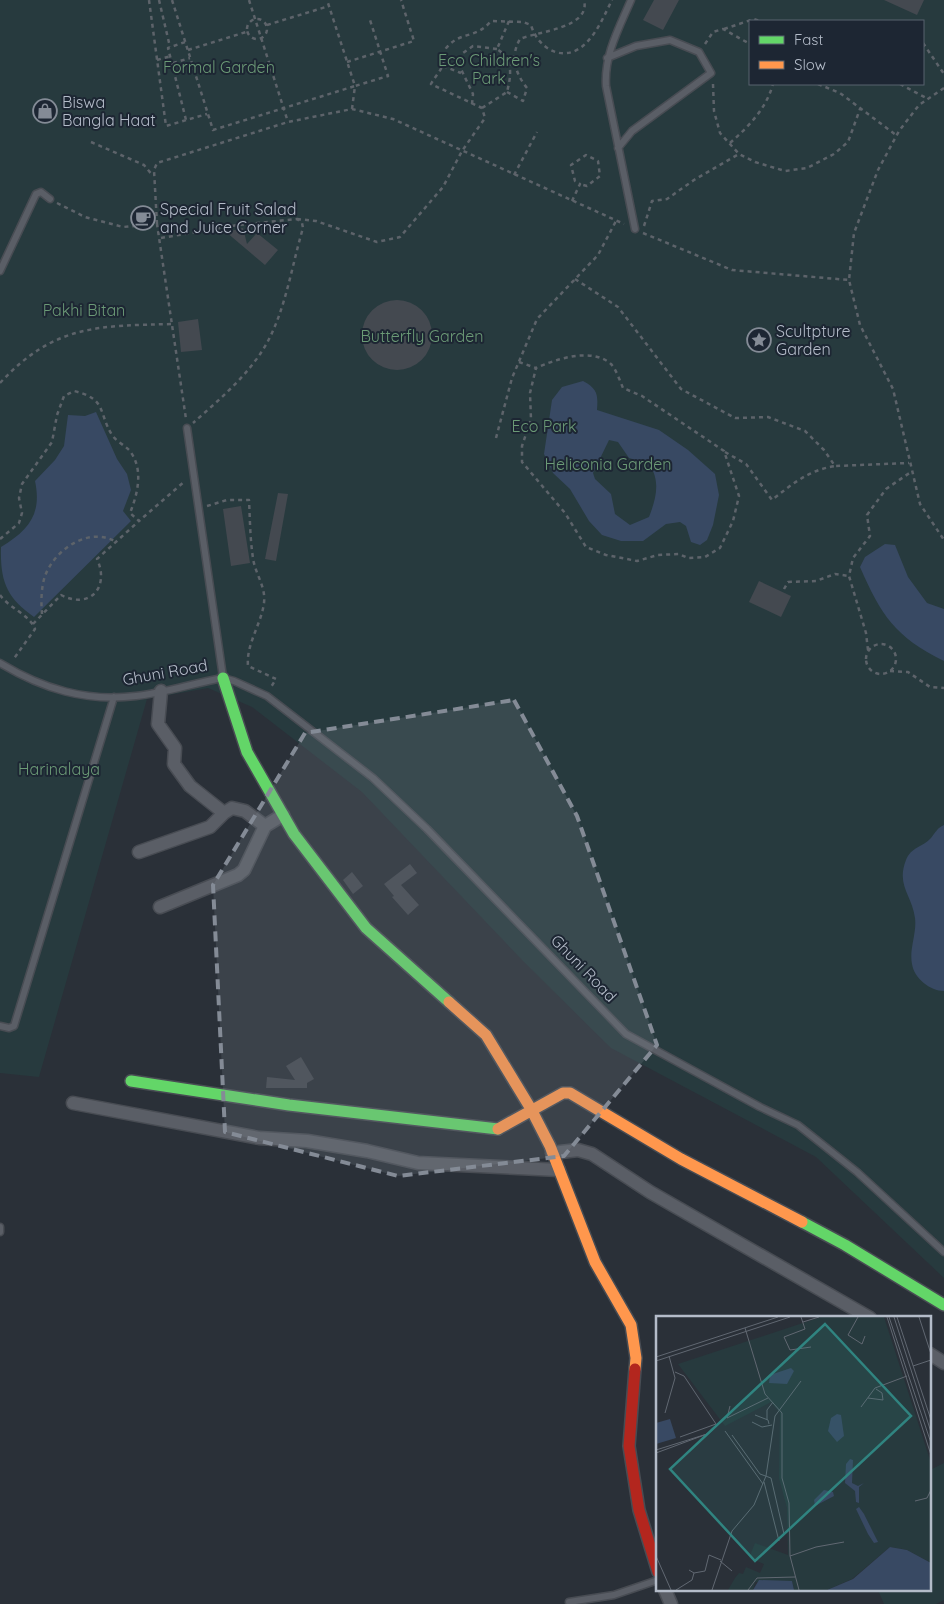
<svg xmlns="http://www.w3.org/2000/svg" width="944" height="1604" viewBox="0 0 944 1604" font-family="Quicksand,sans-serif">
  <rect width="100%" height="100%" fill="#2a3038"/>
  <!-- green -->
  <path fill="#273a3e" fill-rule="evenodd" d="M0,0H944V1278L816,1157L611,1048L523,961L362,792L252,707L208,688L147,699L39,1077L0,1073ZM750,21H923V84H750Z
    M944,1463V1600L936,1604H884L878,1590H930V1470Z"/>
  <!-- water -->
  <path fill="#384963" fill-rule="evenodd" d="M583,381C598,389 598,395 597,410L659,430L688,450L715,474L719,495L713,525L707,540L700,545L691,542L686,526L680,522L666,524L643,541H621L602,535L589,521L570,489L553,473L544,454L552,400L562,387ZM609,440L618,442L629,458L649,464C661,481 656,499 649,517L630,525L615,514L611,494L595,479L593,473Z
    M96,412L117,459L127,474L131,490L123,511L131,521L34,617C7,598 0,582 1,547C29,530 42,514 35,481L55,460L64,446L68,415L85,416Z
    M885,544L895,545L908,577L927,603L944,609V661C895,637 881,615 860,567L865,557Z
    M944,825V991C930,991 914,978 912,964C909,949 917,933 915,918C912,895 896,885 906,860C911,847 923,847 931,838C936,832 937,828 944,825Z"/>
  <!-- building -->
  <path fill="#444950" d="M654,0H679L663,30L643,20Z
    M884,0H924L917,15Z
    M243,228L247,244L257,233L278,250L265,265L226,232Z
    M362 335a35 35 0 1 1 70 0a35 35 0 1 1-70 0Z
    M198,319L202,350L181,352L178,322Z
    M278,493L288,494L276,561L265,559Z
    M241,506L250,563L231,566L223,509Z
    M759,581L791,596L781,617L749,602Z
    M410,864L417,873L401,885L419,905L408,915L392,897L394,896L384,884Z
    M352,872L363,886L353,894L343,880Z
    M301,1057L314,1079L307,1083V1088H266L267,1077L295,1080L286,1066Z"/>
  <g fill="none" stroke-linecap="round" stroke-linejoin="round">
    <!-- lane casing -->
    <g stroke="#484c53" stroke-width="9">
      <path id="lane" d="M631,0C619,28 604,55 606,86L635,229
        M607,58L636,46L670,40L699,52L711,73L632,131L618,148
        M0,271L36,194L41,192L50,199
        M187,428L223,677
        M0,663C43,689 86,702 136,696C165,693 194,683 223,678L234,681L267,696L373,778L427,829L626,1034L760,1107L798,1125L857,1172L944,1252
        M0,1026L9,1028L14,1026L114,697
        M0,1227V1232
        M569,1602L614,1595L658,1580"/>
    </g>
    <!-- street casing -->
    <g stroke="#484c53" stroke-width="15">
      <path id="street" d="M161,691L158,724L175,748L174,764L190,786L224,813
        M139,852L210,827L224,813L232,808L245,811L265,826
        M160,907L238,875L244,870L265,826L283,815
        M73,1103L259,1138L307,1141L367,1151L418,1163L559,1170
        M552,1153L578,1150L592,1154L650,1192L870,1318
        M930,1354L944,1363
        M665,1590L671,1604"/>
    </g>
    <!-- fast casing -->
    <g stroke="#484c53" stroke-width="14">
      <path id="fast" d="M223,678L247,752L294,834L366,928L449,1002
        M131,1081L289,1105L498,1129
        M802,1222L845,1245L944,1305"/>
    </g>
    <!-- slow casing -->
    <g stroke="#484c53" stroke-width="14">
      <path id="slow" d="M449,1002L486,1035L531,1109L550,1146L595,1262L631,1325L636,1358L635,1369
        M498,1129L563,1093H570L681,1159L802,1222"/>
    </g>
    <!-- jam casing -->
    <g stroke="#484c53" stroke-width="14">
      <path id="jam" d="M635,1369L629,1446L639,1510L658,1572"/>
    </g>
    <!-- path -->
    <path stroke="#5d636a" stroke-width="2.5" stroke-dasharray="4 4" stroke-linecap="butt" d="M149,0L166,126L207,114
      M159,0L170,47
      M172,0L213,130L355,86L327,0
      M249,0L288,122
      M247 29a10 10 0 1 1 20 0a10 10 0 1 1-20 0Z
      M267,25L329,6
      M724,29L754,19L760,21
      M185,42L168,48L186,120
      M923,43L944,74
      M705,44L713,32L723,29L750,44
      M188,50L246,32
      M157,60L171,56
      M347,62L414,41L401,0
      M173,63L190,58
      M443,66L461,73
      M713,84L714,111L720,133L739,154L755,162L785,171L807,168L834,154L848,142L860,109
      M818,84L840,93L896,135
      M900,84L928,99
      M944,88L919,105L899,131L878,170L854,233L849,280L860,325L893,389L920,504L944,540
      M507,92L523,101L527,88C515,73 510,56 520,39C539,31 591,28 584,0
      M472,104L473,94L458,63L463,53L473,46L497,49
      M482,108L507,92C511,76 514,60 497,49L509,21
      M352,109L355,86L388,76L370,20
      M91,142L144,165L153,176
      M730,143C749,126 766,109 773,84
      M514,175L537,132
      M572,201L580,184L575,181L571,165L586,155L598,161L600,176L587,186L580,184
      M57,203L85,217L123,227L157,224L186,419
      M297,219L316,221L377,242L400,237L443,187L462,151L485,118L482,108L431,84C434,78 439,73 442,67C445,60 441,52 448,46C462,31 476,39 491,21L523,22L531,25C538,49 564,64 585,44C597,33 605,14 612,0
      M157,224L154,170L157,163L288,122L352,109L393,119L624,224
      M644,226L652,201L667,199L694,180L739,154
      M643,233L732,270L849,280
      M161,238L238,225L297,219L302,223L303,228C292,265 286,307 268,341C251,373 220,399 193,423
      M575,279L618,307L681,389L735,418L768,417L805,431L824,450L835,466L909,463
      M519,362L536,368L530,393L531,419L522,446V462L565,513L586,547L606,555L637,561L658,555L679,554L688,558L705,557L720,548L733,521L739,496L724,451L642,396L623,388C620,381 616,369 611,364C592,347 556,359 536,368
      M0,383C54,324 99,326 173,324
      M496,438L512,378L537,319L598,255L616,221
      M725,452L746,464L772,500C792,484 809,470 835,466
      M207,506L227,500H249C250,519 250,539 253,558C255,574 266,586 264,603C261,625 246,644 248,666L276,679L271,687
      M0,539L19,523L22,513L19,498L22,484L52,442L57,415L64,396L74,391C107,399 98,412 112,435C116,441 124,445 129,450C144,468 138,493 130,513L139,521L185,481
      M784,589L788,582L816,581L835,574L849,576
      M0,595C10,609 29,614 35,629L13,660
      M42,614C41,602 41,588 45,576C55,549 89,526 116,542
      M33,624L61,595C90,610 110,587 97,559L139,521
      M866 659a15 15 0 1 1 30 0a15 15 0 1 1-30 0Z
      M868,650L866,633L849,576L853,558L870,536L867,515L886,489L911,472
      M890,671L908,672L930,687L944,688"/>
    <!-- lane -->
    <use href="#lane" stroke="#5a5e66" stroke-width="6"/>
    <!-- street -->
    <use href="#street" stroke="#5a5e66" stroke-width="12"/>
    <!-- fast -->
    <use href="#fast" stroke="#63d668" stroke-width="11"/>
    <!-- slow -->
    <use href="#slow" stroke="#ff974d" stroke-width="11"/>
    <!-- jam -->
    <use href="#jam" stroke="#b3261e" stroke-width="11"/>
  </g>
  <!-- marked area -->
  <path fill="#848b96" fill-opacity="0.2" stroke="#848b96" stroke-width="4" stroke-dasharray="10 6" stroke-linejoin="round" d="M514,700L577,816L657,1045L564,1156L398,1176L225,1132L213,885L305,733Z"/>
  <!-- icons -->
  <defs>
    <g id="shop-ring" transform="scale(1.25)"><circle r="9.5" fill="#1d2633" stroke="#848b96" stroke-width="1.5"/><path d="M-5-2.5h2.3a2.7 3.5 0 0 1 5.4 0H5L5.5 6h-11ZM-1.5-2.5h3a1.5 2.3 0 0 0-3 0Z" fill="#848b96"/></g>
    <g id="cafe-ring" transform="scale(1.25)"><circle r="9.5" fill="#1d2633" stroke="#848b96" stroke-width="1.5"/><path d="M-5.5-4.5H6V0H3Q3 3.5 0 3.5H-2.5Q-5.5 3.5-5.5 0ZM3-3.2v2h1.7v-2ZM-6 4.5H4V6H-6Z" fill="#848b96"/></g>
    <g id="sight-ring" transform="scale(1.25)"><circle r="9.5" fill="#1d2633" stroke="#848b96" stroke-width="1.5"/><path d="M0-6L1.8-2.2L6-1.7L2.9 1.2L3.7 5.4L0 3.3L-3.7 5.4L-2.9 1.2L-6-1.7L-1.8-2.2Z" fill="#848b96"/></g>
  </defs>
  <g fill-rule="evenodd">
    <use href="#shop-ring" x="45" y="111"/>
    <use href="#cafe-ring" x="143" y="218"/>
    <use href="#sight-ring" x="759" y="340"/>
  </g>
  <g text-anchor="middle" dominant-baseline="central" stroke-width="4" stroke-linejoin="round" paint-order="stroke">
    <!-- park labels -->
    <g font-size="16" fill="#6b9a76" stroke="#1d2633">
      <text x="489" y="60">Eco Children's<tspan x="489" dy="18">Park</tspan></text>
      <text x="219" y="67">Formal Garden</text>
      <text x="84" y="310">Pakhi Bitan</text>
      <text x="422" y="336">Butterfly Garden</text>
      <text x="544" y="426">Eco Park</text>
      <text x="608" y="464">Heliconia Garden</text>
      <text x="59" y="769">Harinalaya</text>
    </g>
    <!-- poi labels -->
    <g font-size="16" fill="#b4bcc9" stroke="#1d2633" text-anchor="start">
      <text x="62" y="102">Biswa<tspan x="62" dy="18">Bangla Haat</tspan></text>
      <text x="160" y="209">Special Fruit Salad<tspan x="160" dy="18">and Juice Corner</tspan></text>
      <text x="776" y="331">Scultpture<tspan x="776" dy="18">Garden</tspan></text>
    </g>
    <!-- street labels -->
    <g font-size="16" fill="#b4bcc9" stroke="#1d2633">
      <text transform="translate(165 672) rotate(-10)">Ghuni Road</text>
      <text transform="translate(584 968) rotate(46)">Ghuni Road</text>
    </g>
  </g>
  <!-- overview -->
  <g transform="translate(656 1316)">
    <rect width="275" height="275" fill="#2a3038"/>
    <path d="M165,1H228L275,147V247L251,234L234,231L196,263L171,274H138L136,265L99,266L97,274H72L79,262L83,257L87,258L90,251L104,257L108,248L93,242L99,227L132,239L131,192L123,162L124,97L115,86L69,110L22,48Z" fill="#273a3e"/>
    <path d="M135,52L138,55L131,68L113,67L114,59ZM181,98L185,99L188,120L181,126L172,115L175,102ZM14,103L20,122L0,128V107ZM194,143L197,144L196,167L202,170L208,167L203,171V187L200,186L199,175L189,167L190,148ZM168,174L177,176L178,180L159,190L158,184ZM203,191L208,198L222,226L218,227L212,218L200,193ZM234,231L251,234L275,247V274H171L197,263ZM103,264L136,265L138,274H97Z" fill="#384963"/>
    <path fill="none" stroke="#616872" stroke-width="1" d="M145,1L149,13L128,21L134,34L155,31M202,1L192,19L206,28L209,20M231,1L275,139M233,1L275,127M238,1L275,116M241,1L275,104M263,1L275,38M147,6L163,1M89,12L109,78L126,97V162L133,187L134,240L143,274M0,41L122,1M0,45L134,1M257,50L275,44M19,56L28,60L60,108L24,121M212,82L227,84L226,77L220,73M74,90L71,102L112,82M205,91L219,72L251,60M9,97L19,62L13,40M99,99L112,104L113,108M111,104V94L117,86M96,106L106,111L116,109M69,115L107,168M76,119L104,158L115,162L128,218M0,134L51,118L0,137M108,166L123,225M259,185L271,182L275,174M0,240L15,274M134,240L160,231L188,226M64,245L76,255M38,257L49,255L53,239L65,244M20,274L36,264L38,257L33,254M56,274L76,215L98,189L110,160L119,100L145,65M92,274L101,262L139,261"/>
    <path fill="#308480" fill-opacity="0.15" stroke="#308480" stroke-width="2.5" d="M169,8L255,100L99,245L14,153Z"/>
    <rect width="275" height="275" fill="none" stroke="#b4bcc9" stroke-width="2.5"/>
  </g>
  <!-- legend -->
  <rect x="749" y="20" width="175" height="65" fill="#1d2633" stroke="#59626f"/>
  <rect x="759" y="36" width="25" height="8" fill="#63d668" stroke="#59626f"/>
  <text x="794" y="45" font-size="15" fill="#b4bcc9">Fast</text>
  <rect x="759" y="61" width="25" height="8" fill="#ff974d" stroke="#59626f"/>
  <text x="794" y="70" font-size="15" fill="#b4bcc9">Slow</text>
</svg>
